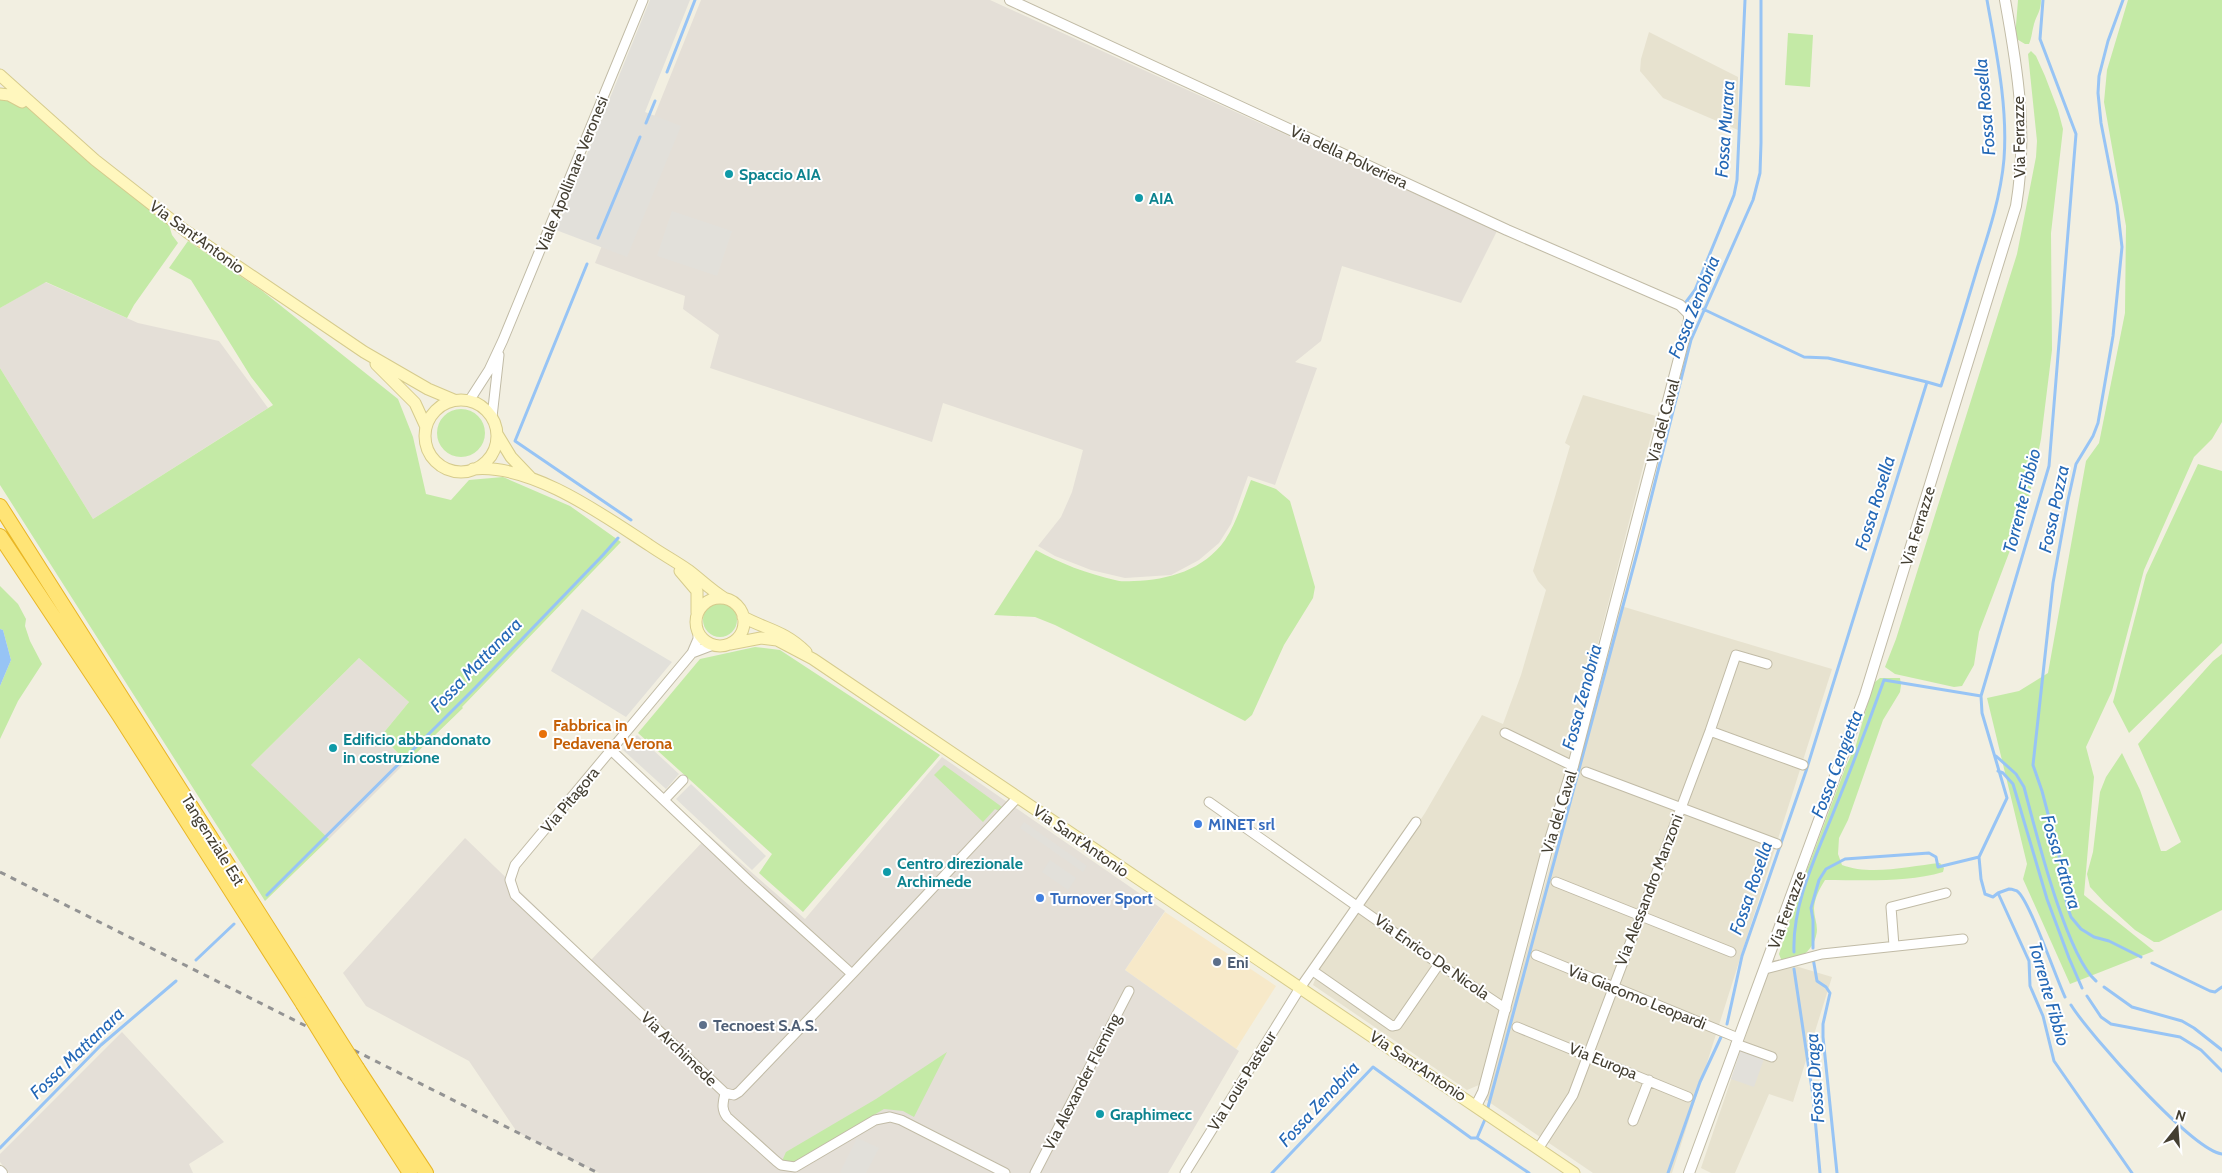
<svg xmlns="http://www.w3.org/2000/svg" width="2222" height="1173" viewBox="0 0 2222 1173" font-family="Cabin,sans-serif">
  <rect width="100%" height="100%" fill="#f2efe1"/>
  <!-- residential -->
  <path fill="#e7e2cf" d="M1649,32L1738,77V130L1663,98L1640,71L1641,59Z
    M1583,395L1656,416L1592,667L1571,762L1479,1085L1467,1090L1313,985L1319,969L1425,813L1482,715L1503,724L1521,675L1546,590L1538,581L1533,571L1570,446L1565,443Z
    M1621,606L1832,669L1672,1173H1593L1486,1100Z
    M1772,959L1832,977L1793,1102L1769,1094L1735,1173H1711L1701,1168Z"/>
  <!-- commercial -->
  <path fill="#f7e9c9" d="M1165,912L1276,986L1236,1049L1125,970Z"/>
  <!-- industrial -->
  <path fill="#e4dfd7" d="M701,0H990L1497,231L1461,303L1342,266L1321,341L1295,362L1317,368L1275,485L1248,476L1231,524L1219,543L1199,560L1171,575L1125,578L1091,570L1055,556L1038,546L1061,517L1072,492L1083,450L943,403L932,442L710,368L719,335L683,309L685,296L595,263Z
    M45,282L138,323L219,341L268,408L93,519L0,368V308Z
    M359,658L409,702L381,736L406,762L329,839L250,766Z
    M942,757L1165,911L1125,970L1239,1051L1168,1173H599L517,1132L469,1061L366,1006L343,973L465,838L591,960L709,835L805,919Z
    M122,1032L224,1142L189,1164L193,1173H9L0,1162V1154Z"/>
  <!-- green -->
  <path fill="#c4eaa6" d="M2018,0H2041C2041,11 2037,14 2034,24C2032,31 2032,37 2029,44H2025L2015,38Z
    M2128,0H2222V422L2212,439L2194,457L2144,570L2112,691L2086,747L2094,777L2084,895L2154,951L2070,984L2023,879L2027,864L1987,698L2019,691L2048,673L2086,461L2099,443L2125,313L2126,226L2104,102L2107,70Z
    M1788,33L1813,35L1810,87L1785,85Z
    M2031,51L2036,56L2045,76L2058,110L2063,129L2051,233L2052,350L2041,439L2028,503L1979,632L1974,665L1962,686L1954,687L1895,674L1885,667L1896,639L2017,254L2036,157L2037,141L2028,54Z
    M0,91L17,95L169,225L172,235L178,243L134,305L127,318L46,282L0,308Z
    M188,241L261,290L398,399L413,437L426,494L451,500L469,480L503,477L570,506L621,542L462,707L463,708L407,762L381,736L409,702L359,658L251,765L329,839L265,901L0,485V368L93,519L273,405L251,377L191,280L169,268Z
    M437 433a24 24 0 1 1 48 0a24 24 0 1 1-48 0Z
    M2198,464L2222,471V643L2129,733L2113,702L2146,575Z
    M1251,480L1276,489L1290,501L1315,587L1313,598L1284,645L1252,715L1245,721L1055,625L1035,617L994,615L1036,550C1059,563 1088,574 1115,580C1120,582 1128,581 1134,581C1168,580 1204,570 1225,540C1237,522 1243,500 1251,480Z
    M0,586L18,604L26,619L25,626L30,641L42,664L18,701L0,739V686L11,660L3,630L0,629Z
    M703 620a17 17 0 1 1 34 0a17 17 0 1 1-34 0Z
    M755,647L780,650L940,755L803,912L759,873L772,854L638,733L700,659Z
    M2222,654V910L2159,942H2154L2135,930L2105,903L2090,887L2087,874L2093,852L2100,792L2106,777L2122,753L2140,790L2161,851H2166L2181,842L2138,744L2213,661Z
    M1880,678H1900L1901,685L1900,692L1883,720L1848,820L1839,838L1838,854L1842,865C1871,876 1910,866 1940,863L1944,868L1943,872C1906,883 1863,880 1825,880C1820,888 1814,899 1814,909C1814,918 1819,927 1816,936C1812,952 1797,963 1781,959L1779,954L1801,886L1846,766L1856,745L1872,688L1875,682Z
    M944,765L1002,807L999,811L995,809L983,822L934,775Z
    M947,1052L914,1117L903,1111L884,1109L796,1161H782L786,1152L876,1099Z"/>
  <!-- parking -->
  <path fill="#e2e0da" d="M650,0H690L645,112L681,126L627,257L556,230Z
    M672,211L732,231L717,276L657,256Z
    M582,609L672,662L626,717L551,671Z
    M637,735L679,774L666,789L623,750Z
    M691,784L766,856L752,870L676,799Z
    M1024,822L1087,866L1083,872L1020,828Z
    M1050,860L1076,878L1068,890L1042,872Z
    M1741,1049L1765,1056L1754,1087L1731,1079Z
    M857,1138L879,1148L866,1173H842L840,1172Z"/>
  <!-- water -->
  <path fill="#97c4f5" d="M0,629L3,630L11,660L0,686Z"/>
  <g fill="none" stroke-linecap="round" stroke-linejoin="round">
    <!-- stream -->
    <path stroke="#97c4f5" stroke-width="3" d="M2043,0L2040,39L2076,134L2049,466L1981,696L1982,713L2007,798L1979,857L1981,879L1985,894L1993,897L1998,893L2029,961L2030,986L2043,1016L2054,1061L2132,1173
      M2123,0L2108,41L2099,76L2098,93L2101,123L2117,205L2122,247L2113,336L2098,423L2093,436L2076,464L2068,500L2053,583L2033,765L2042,791L2060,860L2067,906L2071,917L2081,929L2094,937L2109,941L2141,957
      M667,72L695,0
      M646,123L655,101
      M598,238L640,137
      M587,264L515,441L631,520
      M1693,305L1686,302L1695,290L1734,195L1737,180L1745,0
      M1703,309L1804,357L1828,358L1927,382
      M1996,756L2016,774L2024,787C2035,829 2066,955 2096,981
      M1998,771L2003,773L2013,784L2047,899L2069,958L2082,988
      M1998,893L2009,889C2012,889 2014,890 2017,891C2029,899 2056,978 2065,997
      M267,895L475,688L603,555L618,538
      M1813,948V920L1811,908L1819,880L1826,869L1845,859L1929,853L1936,857L1938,867L1979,857
      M1794,952C1792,902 1818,852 1836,806C1853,764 1869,722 1884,680L1981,696
      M1813,958L1817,981L1826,987L1830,993L1823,1024V1037L1837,1173
      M196,960L234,924
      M2152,963L2210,991L2215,992L2222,987
      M1794,969L1813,1096L1820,1173
      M2104,987L2132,1007L2182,1021L2194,1028L2222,1050
      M2087,996L2101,1017L2111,1024L2180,1037L2201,1050L2222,1071
      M2071,1005C2089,1034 2192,1150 2222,1154
      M1727,1024L1742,956L1806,771L1927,382L1941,386C1954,346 1966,306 1978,266C1989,232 2001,195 2004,159C2008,106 1996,51 1987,0
      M1487,1111L1638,550L1691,340L1753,200L1760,173L1761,143V0
      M1477,1138L1529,1173
      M0,1148L101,1045L176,981
      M1272,1173L1373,1067L1471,1138H1477L1486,1117
      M1668,1173L1700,1082L1721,1037"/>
    <!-- minor casing -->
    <g stroke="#c1bba6" stroke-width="11">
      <path id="minor" d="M469,401L489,370L503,340L643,0
        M492,417L499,355
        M698,631V639L692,653L515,865L510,880L515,895L725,1093L734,1095L739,1092L856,970L1018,797
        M692,653L713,645
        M1710,731L1803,765
        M1505,733L1573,766
        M612,751L749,881L852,974
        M1586,772L1777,844
        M664,800L683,780
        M1209,802L1439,964L1506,1009
        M1556,882L1731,952
        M1894,946L1891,907L1946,893
        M1536,955L1738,1038
        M1765,969L1822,954L1963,939
        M1313,971L1392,1026L1397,1025L1439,964
        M1517,1027L1688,1097
        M1736,1044L1772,1057
        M725,1093C723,1103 721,1109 727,1117L776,1161L781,1165L795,1167L875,1120L890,1117L901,1120L1005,1173
        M1633,1121L1649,1080
        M1538,1149L1573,1095L1710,731L1736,655L1767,664
        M1035,1173L1129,991
        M1185,1173L1300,988L1416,822"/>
    </g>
    <!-- tertiary casing -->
    <g stroke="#c1bba6" stroke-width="12">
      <path id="tertiary" d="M1010,0L1507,230L1680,305L1689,314V320L1573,766L1548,846L1483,1092L1476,1106
        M0,1171L2,1173
        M1689,1173L1865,695L2016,206C2028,134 2018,71 2005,0"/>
    </g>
    <!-- secondary casing -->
    <g stroke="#d6cb8d" stroke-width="13">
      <path id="secondary" d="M0,75L95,160L187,232L364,352L428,389L454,400
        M0,94L9,95L22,102
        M376,364L415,403L426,427
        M425 436a36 36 0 1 1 72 0a36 36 0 1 1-72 0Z
        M497,434L511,457L531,478
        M473,469C531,463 603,515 649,545C662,554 675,561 688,570C700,579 711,590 724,598
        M680,571L697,591V613
        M696 622a24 24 0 1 1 48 0a24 24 0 1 1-48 0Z
        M743,617C768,630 785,631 806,652
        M730,644L761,638L777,640L813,659L1574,1173"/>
    </g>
    <!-- trunk casing -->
    <g stroke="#e9b625" stroke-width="16">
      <path id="trunk" d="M0,506L314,1000
        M0,536L119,715L303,1004
        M357,1068L426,1173
        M348,1077L410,1173"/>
    </g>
    <!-- minor -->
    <use href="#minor" stroke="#fff" stroke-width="9"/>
    <!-- tertiary -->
    <use href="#tertiary" stroke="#fff" stroke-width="10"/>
    <!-- secondary -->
    <use href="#secondary" stroke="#fff7be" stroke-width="11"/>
    <!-- trunk -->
    <use href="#trunk" stroke="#ffe476" stroke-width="14"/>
    <!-- rail -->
    <path stroke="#939393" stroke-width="3" stroke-dasharray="6 6" stroke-linecap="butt" d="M0,872L598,1173"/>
    <!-- trunk-bridge casing -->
    <g stroke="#e9b625" stroke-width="16" stroke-linecap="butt">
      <path id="trunk-bridge" d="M314,1000L357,1068
        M303,1004L348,1077"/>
    </g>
    <!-- trunk-bridge -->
    <use href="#trunk-bridge" stroke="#ffe476" stroke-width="14"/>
  </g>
  <!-- markers -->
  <g fill="#0f9aa8" stroke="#fff" stroke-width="2">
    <circle cx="729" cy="174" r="5"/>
    <circle cx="1139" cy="198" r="5"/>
    <circle cx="333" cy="748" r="5"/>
    <circle cx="887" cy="872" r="5"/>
    <circle cx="1100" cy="1114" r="5"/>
  </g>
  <circle fill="#e8710a" stroke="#fff" stroke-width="2" cx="543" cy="734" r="5"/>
  <g fill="#3f7fe0" stroke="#fff" stroke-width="2">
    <circle cx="1198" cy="824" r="5"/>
    <circle cx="1040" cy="898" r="5"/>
  </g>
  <g fill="#5c6f8a" stroke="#fff" stroke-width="2">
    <circle cx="1217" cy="962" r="5"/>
    <circle cx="703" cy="1025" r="5"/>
  </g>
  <g text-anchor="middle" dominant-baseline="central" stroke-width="4" stroke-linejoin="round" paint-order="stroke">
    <!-- street labels -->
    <g font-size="16" fill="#443f32" stroke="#fff">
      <text transform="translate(2019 137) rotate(-91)">Via Ferrazze</text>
      <text transform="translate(1349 157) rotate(25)">Via della Polveriera</text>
      <text transform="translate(572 174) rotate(-68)">Viale Apollinare Veronesi</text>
      <text transform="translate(197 237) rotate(36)">Via Sant'Antonio</text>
      <text transform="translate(1663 421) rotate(-75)">Via del Caval</text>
      <text transform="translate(1918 526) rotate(-73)">Via Ferrazze</text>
      <text transform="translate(570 800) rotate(-50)">Via Pitagora</text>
      <text transform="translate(1559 812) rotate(-73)">Via del Caval</text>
      <text transform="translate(213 840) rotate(58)">Tangenziale Est</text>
      <text transform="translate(1081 841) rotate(35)">Via Sant'Antonio</text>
      <text transform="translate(1649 890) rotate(-69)">Via Alessandro Manzoni</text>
      <text transform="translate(1787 910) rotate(-70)">Via Ferrazze</text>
      <text transform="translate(1432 957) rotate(35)">Via Enrico De Nicola</text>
      <text transform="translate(1637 997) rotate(22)">Via Giacomo Leopardi</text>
      <text transform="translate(679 1049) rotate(44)">Via Archimede</text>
      <text transform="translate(1603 1061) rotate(22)">Via Europa</text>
      <text transform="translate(1418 1066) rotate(34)">Via Sant'Antonio</text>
      <text transform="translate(1242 1081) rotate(-58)">Via Louis Pasteur</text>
      <text transform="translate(1082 1082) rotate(-63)">Via Alexander Fleming</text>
    </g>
    <!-- culture labels -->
    <g font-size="16" font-weight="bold" fill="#0d838f" stroke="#fff" text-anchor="start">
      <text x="739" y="174">Spaccio AIA</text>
      <text x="1149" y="198">AIA</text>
      <text x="343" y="739">Edificio abbandonato<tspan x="343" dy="18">in costruzione</tspan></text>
      <text x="897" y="863">Centro direzionale<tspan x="897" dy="18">Archimede</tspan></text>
      <text x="1110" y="1114">Graphimecc</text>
    </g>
    <!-- food labels -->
    <g font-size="16" font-weight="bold" fill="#c56008" stroke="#fff" text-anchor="start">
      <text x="553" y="725">Fabbrica in<tspan x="553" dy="18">Pedavena Verona</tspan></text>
    </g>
    <!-- shop labels -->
    <g font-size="16" font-weight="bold" fill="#366cbe" stroke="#fff" text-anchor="start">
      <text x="1208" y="824">MINET srl</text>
      <text x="1050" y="898">Turnover Sport</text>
    </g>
    <!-- service labels -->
    <g font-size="16" font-weight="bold" fill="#4e5e75" stroke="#fff" text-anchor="start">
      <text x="1227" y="962">Eni</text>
      <text x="713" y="1025">Tecnoest S.A.S.</text>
    </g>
    <!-- water labels -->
    <g font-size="18" font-style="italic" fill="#2468b6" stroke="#fff">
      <text transform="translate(1985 107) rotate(-95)">Fossa Rosella</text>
      <text transform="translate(1725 129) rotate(-86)">Fossa Murara</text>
      <text transform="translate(1694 307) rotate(-68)">Fossa Zenobria</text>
      <text transform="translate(2022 501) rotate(-76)">Torrente Fibbio</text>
      <text transform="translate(1875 503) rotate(-73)">Fossa Rosella</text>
      <text transform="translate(2054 509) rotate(-78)">Fossa Pozza</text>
      <text transform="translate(476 665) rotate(-46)">Fossa Mattanara</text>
      <text transform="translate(1582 697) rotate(-75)">Fossa Zenobria</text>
      <text transform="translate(1837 764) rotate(-69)">Fossa Cengietta</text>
      <text transform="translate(2061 862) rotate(73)">Fossa Fattora</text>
      <text transform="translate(1751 888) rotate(-71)">Fossa Rosella</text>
      <text transform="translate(2049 994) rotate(74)">Torrente Fibbio</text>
      <text transform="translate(77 1053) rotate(-44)">Fossa Mattanara</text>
      <text transform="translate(1815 1078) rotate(-94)">Fossa Draga</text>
      <text transform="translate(1319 1104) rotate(-47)">Fossa Zenobria</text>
    </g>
  </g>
  <!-- north arrow -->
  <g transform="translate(2177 1128) rotate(17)" stroke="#ffffff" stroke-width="4" paint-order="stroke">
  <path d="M0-4L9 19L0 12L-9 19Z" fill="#443f32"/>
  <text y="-8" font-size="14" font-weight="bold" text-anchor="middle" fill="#443f32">N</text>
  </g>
</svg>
